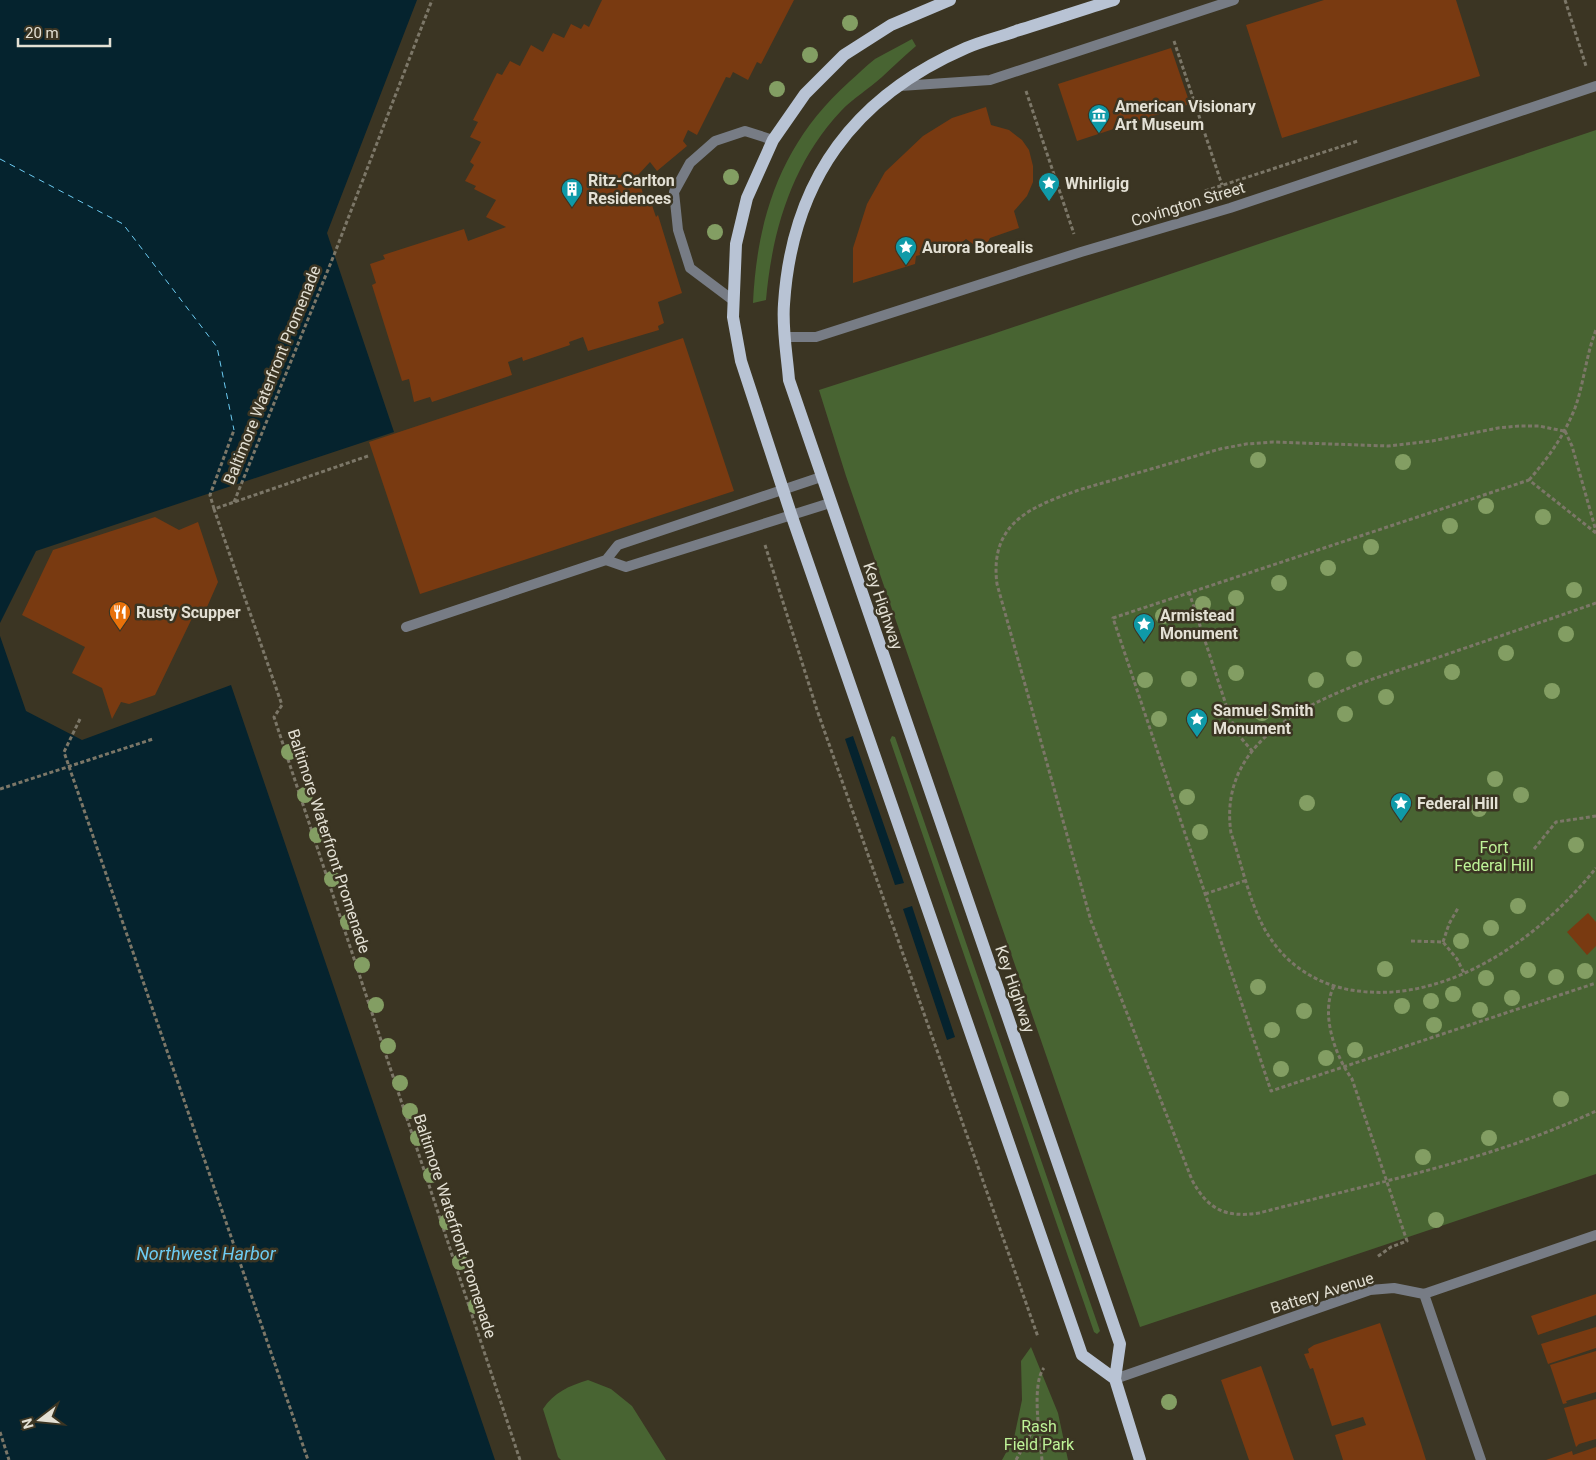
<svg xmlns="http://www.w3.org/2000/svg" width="1596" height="1460" viewBox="0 0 1596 1460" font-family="Roboto,sans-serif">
  <rect width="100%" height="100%" fill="#3b3523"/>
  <!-- green -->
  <path fill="#486432" d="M912,39L916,46C904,56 893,67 882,77C869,89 853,98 841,111C792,163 772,231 766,300L753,303C757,216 782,142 849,82C857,75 866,66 875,59C887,52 900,46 912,39Z
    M1596,130V1174L1140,1327L846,476L819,390L990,335Z
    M892,736L895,737L1100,1331L1097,1334L1094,1332L890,740Z
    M1031,1347L1058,1413L1068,1460H1002L1014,1438L1022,1400L1021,1361Z
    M588,1380L611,1389L632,1406L666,1460H561L558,1457L543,1409C554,1392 569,1386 588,1380Z"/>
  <!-- water -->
  <path fill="#05232e" d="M0,0H417L327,233L394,432L36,551L0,623Z
    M0,636L26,711L82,740L231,685L495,1460H0Z
    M853,736L904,883L895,885L845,739Z
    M912,906L955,1037L947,1040L903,909Z"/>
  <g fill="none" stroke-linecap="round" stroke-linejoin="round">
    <!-- ferry -->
    <path stroke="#6dccf3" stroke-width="1" stroke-dasharray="6 5" stroke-linecap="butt" d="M0,159L123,224L217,347L234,430"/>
  </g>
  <!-- building -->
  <path fill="#793a11" d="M602,0H794L761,64L757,62L748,80L733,72L730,78L726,77L697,135L688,130L683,141L687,146L657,171L650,162L638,175L644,198L649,196L656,217L658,215L682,293L658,302L664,323L658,326L659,330L588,351L583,337L569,342L570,345L523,361L522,357L508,362L512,375L432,402L430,397L414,402L409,379L402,381L372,285L376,283L370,264L385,259L383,255L464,229L468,241L506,227L486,217L496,200L474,189L476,186L465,181L474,165L470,162L481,142L470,137L478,122L473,120L497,73L502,75L510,61L520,66L531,45L543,52L553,33L564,38L571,24L581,29L584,24L589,27Z
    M1324,0H1456L1480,76L1282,138L1246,25Z
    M1171,48L1190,104L1077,141L1058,84Z
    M986,107L991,125L1009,130L1022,140L1029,150L1033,166V182L1027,196L1014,211L1019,228L990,238L983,251L966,239L944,256L940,250L916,256L915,264L853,283V248L867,204L885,172L923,136L952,118Z
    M683,338L734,491L420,594L369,442Z
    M155,517L179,530L198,522L218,582L207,607L195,612L155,695L129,704L121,702L112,719L102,688L72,673L85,647L22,615L53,550Z
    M1588,913L1596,922V946L1587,955L1567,932Z
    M1596,1294V1315L1538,1335L1531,1316Z
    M1380,1323L1421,1444L1426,1460H1343L1335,1435L1366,1425L1363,1417L1332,1426L1313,1368L1310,1369L1304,1354L1309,1353L1308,1349L1314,1345Z
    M1596,1327V1348L1548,1364L1541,1344Z
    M1596,1351V1392L1566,1401L1567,1403L1563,1404L1550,1365Z
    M1261,1366L1294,1460H1249L1221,1380Z
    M1596,1399V1439L1579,1444L1576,1447L1564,1408Z
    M1596,1447V1460H1546L1572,1451L1573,1455Z"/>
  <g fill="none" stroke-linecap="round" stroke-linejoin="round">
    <!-- path -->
    <path stroke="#7c7768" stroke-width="3" stroke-dasharray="4 2.5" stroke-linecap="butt" d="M1565,0L1586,66
      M1174,41L1222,185
      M1026,91L1074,234
      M1205,191L1358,141
      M1564,431L1539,426H1519L1498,428L1432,441L1388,446L1273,442L1246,444L1220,449L1082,489C1032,506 989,522 997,584L1091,921L1192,1180C1208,1210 1226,1218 1259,1213C1373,1183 1490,1161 1596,1111
      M1565,431L1572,446L1596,531
      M368,456L214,509L282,705L274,717L520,1460
      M1529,480C1548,458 1564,436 1575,408C1584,383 1586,355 1596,330
      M234,502L334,255L432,0
      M214,509L210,495L234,430
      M1596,533L1529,480L1113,618L1271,1091L1596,983
      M765,545L817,710L1038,1337
      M1189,592L1231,720L1241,738L1253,752
      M1596,603C1545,621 1494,638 1442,656C1360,684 1214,718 1231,833C1243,867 1251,913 1273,942C1293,970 1324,987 1358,991C1450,1003 1542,936 1596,868
      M80,719L64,752L308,1460
      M0,789L153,739
      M1534,849L1556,822L1596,816
      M1205,894L1247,880
      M1411,941L1443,942L1457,959L1464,973
      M1443,942L1449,924L1458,908
      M1334,986C1320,1013 1335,1056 1352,1079L1407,1241L1391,1247L1377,1257
      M0,1432L9,1460
      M1016,1460L1038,1421
      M1042,1460C1040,1438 1031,1384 1044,1368"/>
    <!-- service -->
    <path stroke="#777c85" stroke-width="10" d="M900,86L990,80L1234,0
      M734,301L690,268L678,230L674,192L690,163L715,141L745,131L773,140
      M606,560L626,567L830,503
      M406,627L606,560L618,545L821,477"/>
    <!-- minor -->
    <path stroke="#777c85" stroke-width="10" d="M785,337H816L1081,252L1230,208L1596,86
      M1424,1294L1481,1460
      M1115,1379L1370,1290L1394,1288L1424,1294L1596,1235"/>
    <!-- primary -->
    <path stroke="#b8c3d4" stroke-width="12" d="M950,0L891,25L844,55L805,94L773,140L747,198L736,244L733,317L741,361L791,514L1082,1355L1115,1379
      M1114,0C1081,10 1049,21 1016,31C1000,37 982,41 966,48C853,97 792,181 784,304C782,329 787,355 789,380L1120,1344L1115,1379L1140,1460"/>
  </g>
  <!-- trees -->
  <g fill="#839e63">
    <circle cx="850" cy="23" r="8"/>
    <circle cx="810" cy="55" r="8"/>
    <circle cx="777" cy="89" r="8"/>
    <circle cx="731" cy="177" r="8"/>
    <circle cx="715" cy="232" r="8"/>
    <circle cx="1258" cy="460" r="8"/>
    <circle cx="1403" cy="462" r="8"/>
    <circle cx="1486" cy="506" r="8"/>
    <circle cx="1543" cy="517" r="8"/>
    <circle cx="1450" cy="526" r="8"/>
    <circle cx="1371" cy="547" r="8"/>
    <circle cx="1328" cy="568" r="8"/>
    <circle cx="1279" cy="583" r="8"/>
    <circle cx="1574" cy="590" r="8"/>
    <circle cx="1236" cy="598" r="8"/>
    <circle cx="1203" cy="604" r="8"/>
    <circle cx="1163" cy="616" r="8"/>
    <circle cx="1566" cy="634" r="8"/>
    <circle cx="1506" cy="653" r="8"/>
    <circle cx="1354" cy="659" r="8"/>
    <circle cx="1452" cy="672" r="8"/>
    <circle cx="1236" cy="673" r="8"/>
    <circle cx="1189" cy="679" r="8"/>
    <circle cx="1145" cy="680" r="8"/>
    <circle cx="1316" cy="680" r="8"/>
    <circle cx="1552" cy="691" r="8"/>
    <circle cx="1386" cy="697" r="8"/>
    <circle cx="1262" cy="713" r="8"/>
    <circle cx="1345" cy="714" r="8"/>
    <circle cx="1159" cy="719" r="8"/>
    <circle cx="289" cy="752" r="8"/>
    <circle cx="1495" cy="779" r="8"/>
    <circle cx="305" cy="795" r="8"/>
    <circle cx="1521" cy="795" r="8"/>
    <circle cx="1187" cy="797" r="8"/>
    <circle cx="1307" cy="803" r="8"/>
    <circle cx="1479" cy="809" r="8"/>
    <circle cx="1200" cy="832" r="8"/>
    <circle cx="317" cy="835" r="8"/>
    <circle cx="1576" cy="845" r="8"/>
    <circle cx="332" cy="879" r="8"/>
    <circle cx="1518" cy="906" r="8"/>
    <circle cx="348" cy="922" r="8"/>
    <circle cx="1491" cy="928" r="8"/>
    <circle cx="1461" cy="941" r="8"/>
    <circle cx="362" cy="965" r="8"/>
    <circle cx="1385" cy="969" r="8"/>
    <circle cx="1528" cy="970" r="8"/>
    <circle cx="1585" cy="971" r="8"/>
    <circle cx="1556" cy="977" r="8"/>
    <circle cx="1486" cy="978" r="8"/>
    <circle cx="1258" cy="987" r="8"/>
    <circle cx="1453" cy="994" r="8"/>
    <circle cx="1512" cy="998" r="8"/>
    <circle cx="1431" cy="1001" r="8"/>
    <circle cx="376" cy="1005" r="8"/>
    <circle cx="1402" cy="1006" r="8"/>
    <circle cx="1480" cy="1010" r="8"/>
    <circle cx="1304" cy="1011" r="8"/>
    <circle cx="1434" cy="1025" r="8"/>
    <circle cx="1272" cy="1030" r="8"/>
    <circle cx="388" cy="1046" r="8"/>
    <circle cx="1355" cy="1050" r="8"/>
    <circle cx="1326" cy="1058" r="8"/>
    <circle cx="1281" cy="1069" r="8"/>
    <circle cx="400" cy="1083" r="8"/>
    <circle cx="1561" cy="1099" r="8"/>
    <circle cx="410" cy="1111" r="8"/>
    <circle cx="418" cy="1138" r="8"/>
    <circle cx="1489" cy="1138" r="8"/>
    <circle cx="1423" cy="1157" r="8"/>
    <circle cx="431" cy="1175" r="8"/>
    <circle cx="1436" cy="1220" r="8"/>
    <circle cx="447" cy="1222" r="8"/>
    <circle cx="460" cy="1262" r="8"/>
    <circle cx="476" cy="1306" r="8"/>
    <circle cx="1169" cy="1402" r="8"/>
  </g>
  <!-- icons -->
  <defs>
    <g id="museum-pin" transform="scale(1.125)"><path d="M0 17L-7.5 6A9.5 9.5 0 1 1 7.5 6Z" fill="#0f9aa8" stroke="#3b3523"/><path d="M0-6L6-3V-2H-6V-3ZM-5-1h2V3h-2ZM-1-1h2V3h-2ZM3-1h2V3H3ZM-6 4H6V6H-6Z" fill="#fff"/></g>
    <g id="sight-pin" transform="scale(1.125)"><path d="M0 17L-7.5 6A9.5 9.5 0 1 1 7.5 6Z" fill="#0f9aa8" stroke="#3b3523"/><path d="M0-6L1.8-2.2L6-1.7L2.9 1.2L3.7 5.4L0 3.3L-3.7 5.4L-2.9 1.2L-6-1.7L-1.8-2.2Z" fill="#fff"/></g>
    <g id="building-pin" transform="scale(1.125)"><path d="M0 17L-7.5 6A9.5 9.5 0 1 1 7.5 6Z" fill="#0f9aa8" stroke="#3b3523"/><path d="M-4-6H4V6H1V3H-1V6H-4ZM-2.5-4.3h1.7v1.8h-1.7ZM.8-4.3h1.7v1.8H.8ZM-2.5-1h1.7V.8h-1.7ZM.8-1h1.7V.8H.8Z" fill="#fff"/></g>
    <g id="restaurant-pin" transform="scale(1.125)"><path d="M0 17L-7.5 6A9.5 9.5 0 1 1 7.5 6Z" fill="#e8710a" stroke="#3b3523"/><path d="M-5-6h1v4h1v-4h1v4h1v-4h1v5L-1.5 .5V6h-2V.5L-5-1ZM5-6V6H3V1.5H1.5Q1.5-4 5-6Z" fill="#fff"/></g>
  </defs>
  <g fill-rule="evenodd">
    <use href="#museum-pin" x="1099" y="115"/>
    <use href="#sight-pin" x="1049" y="183"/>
    <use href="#building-pin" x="572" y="189"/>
    <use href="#sight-pin" x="906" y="247"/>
    <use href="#restaurant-pin" x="120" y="612"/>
    <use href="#sight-pin" x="1144" y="624"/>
    <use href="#sight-pin" x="1197" y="719"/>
    <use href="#sight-pin" x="1401" y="803"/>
  </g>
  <g text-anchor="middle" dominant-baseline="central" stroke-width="5" stroke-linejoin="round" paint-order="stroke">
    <!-- poi labels -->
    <g font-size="16" font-weight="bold" fill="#e3e0d4" stroke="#3b3523" text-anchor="start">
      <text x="1115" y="106">American Visionary<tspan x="1115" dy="18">Art Museum</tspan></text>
      <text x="588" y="180">Ritz-Carlton<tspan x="588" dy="18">Residences</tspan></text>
      <text x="1065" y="183">Whirligig</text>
      <text x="922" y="247">Aurora Borealis</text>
      <text x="136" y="612">Rusty Scupper</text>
      <text x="1160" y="615">Armistead<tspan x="1160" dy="18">Monument</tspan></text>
      <text x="1213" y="710">Samuel Smith<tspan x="1213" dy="18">Monument</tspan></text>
      <text x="1417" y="803">Federal Hill</text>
    </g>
    <!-- street labels -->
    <g font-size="16" fill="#e3e0d4" stroke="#3b3523">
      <text transform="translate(1188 204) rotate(-17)">Covington Street</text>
      <text transform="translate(272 375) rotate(-68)">Baltimore Waterfront Promenade</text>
      <text transform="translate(883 606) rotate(71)">Key Highway</text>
      <text transform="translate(329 841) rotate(72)">Baltimore Waterfront Promenade</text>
      <text transform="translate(1015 989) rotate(71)">Key Highway</text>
      <text transform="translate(455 1226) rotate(72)">Baltimore Waterfront Promenade</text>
      <text transform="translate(1322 1293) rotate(-17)">Battery Avenue</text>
    </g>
    <!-- park labels -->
    <g font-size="16" fill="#bef397" stroke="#3b3523">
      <text x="1494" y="847">Fort<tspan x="1494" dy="18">Federal Hill</tspan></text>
      <text x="1039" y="1426">Rash<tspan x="1039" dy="18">Field Park</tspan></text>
    </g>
    <!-- water labels -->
    <g font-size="18" font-style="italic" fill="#6dccf3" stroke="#3b3523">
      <text x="206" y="1253">Northwest Harbor</text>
    </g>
  </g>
  <!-- north arrow -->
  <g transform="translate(40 1420) rotate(254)" stroke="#3b3523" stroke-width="4" paint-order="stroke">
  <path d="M0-4L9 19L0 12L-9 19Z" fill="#e3e0d4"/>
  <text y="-8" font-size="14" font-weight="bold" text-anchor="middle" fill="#e3e0d4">N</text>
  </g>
  <!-- scale -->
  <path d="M18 38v8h92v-8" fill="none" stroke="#e3e0d4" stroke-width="2.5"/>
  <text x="25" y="38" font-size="15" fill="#e3e0d4" stroke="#3b3523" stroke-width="4" paint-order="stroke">20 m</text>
</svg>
